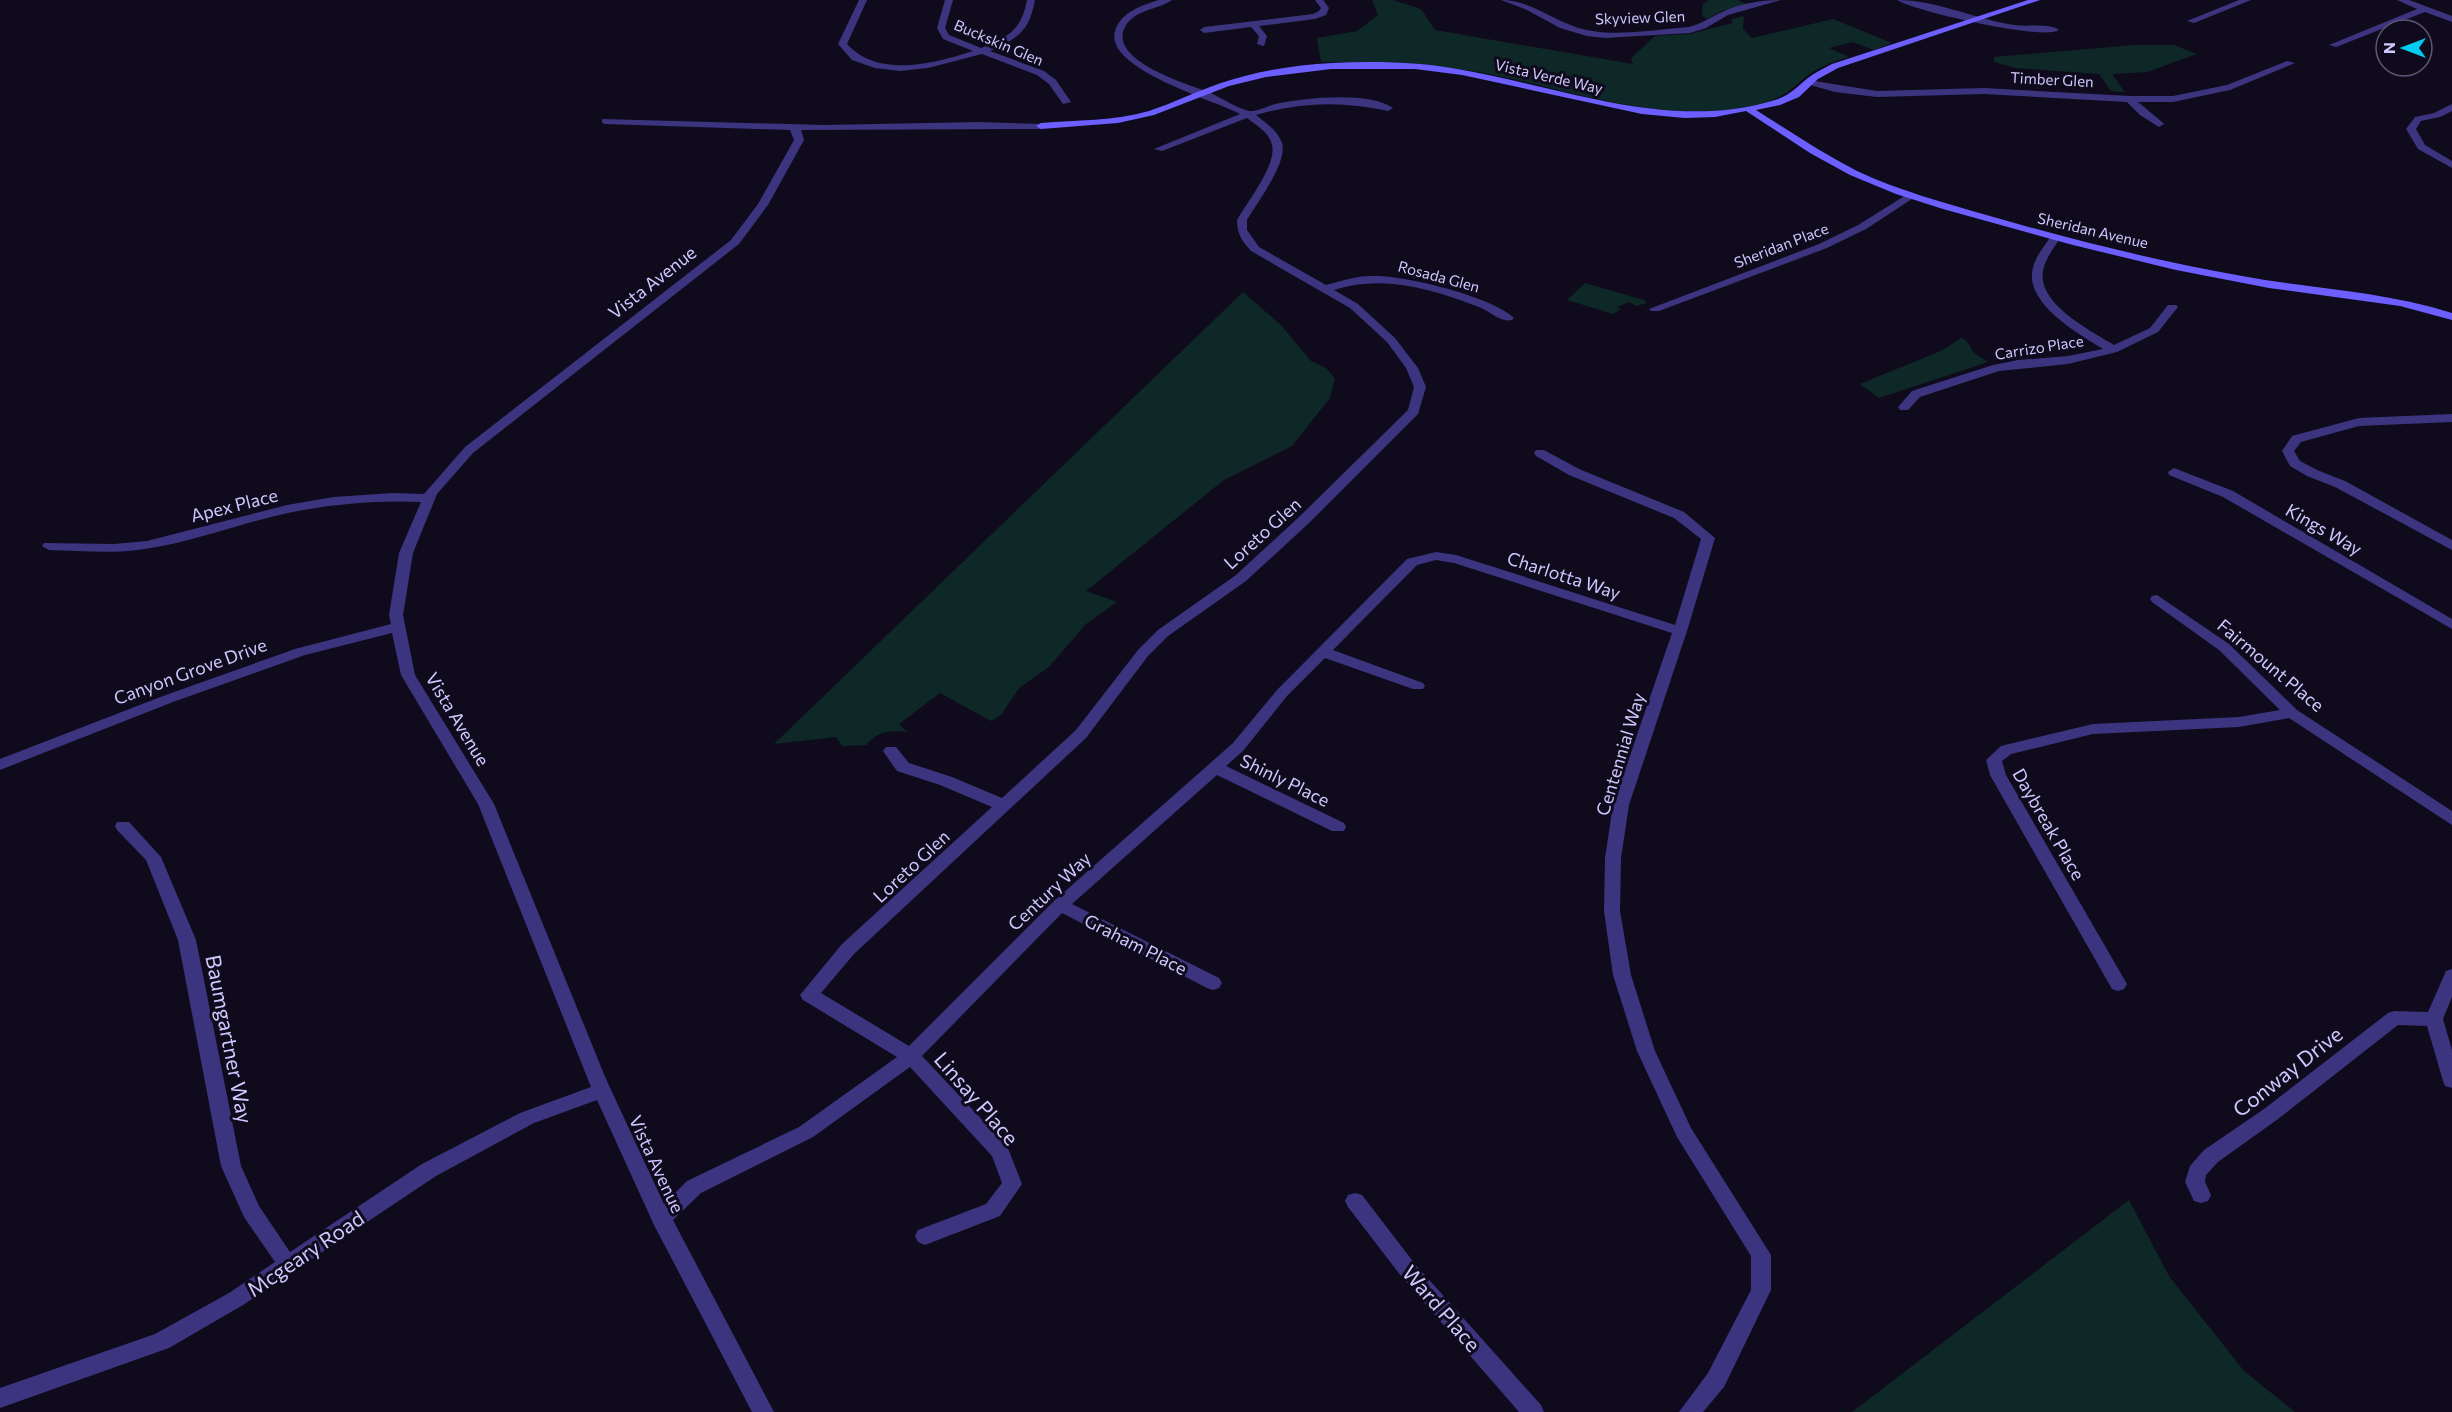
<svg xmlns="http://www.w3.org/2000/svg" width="2452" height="1412" viewBox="0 0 2452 1412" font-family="Commissioner,sans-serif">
  <rect width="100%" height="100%" fill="#0f0b1d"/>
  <!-- green -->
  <path fill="#0e2727" d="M1372,0H1393L1421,9L1435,30L1633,64L1631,58L1655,36L1690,34L1732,23V19L1744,16L1743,29L1752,38L1833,19L1892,43L1873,50L1853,42L1829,48L1849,57C1836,61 1823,65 1811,73C1802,79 1795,87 1786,93C1772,102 1752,107 1735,109C1647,121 1569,89 1484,73C1430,63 1376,63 1321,62L1317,38L1357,31L1378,15Z
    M1709,0H1738L1748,5L1722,11L1707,19L1702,16L1703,4Z
    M2134,45H2174L2197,54L2147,72L2112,74L2125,92L2111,91L2099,74L2015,68L1994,62V57Z
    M1585,283L1644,300L1647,303L1636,306L1629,302L1617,307L1621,309L1613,314L1567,300Z
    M1243,292L1281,325L1311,361L1326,368L1335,379L1330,398L1292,446L1224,480L1086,591L1117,602L1086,624L1049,667L1019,688L1001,715L991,721L940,693L899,724L907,732C890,730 877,731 866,745L842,746L836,737L774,744Z
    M1961,338L1966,340L1974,353L1988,362L1879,398L1860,384L1943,350Z
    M2129,1200L2169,1276L2244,1371L2295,1412H1852Z"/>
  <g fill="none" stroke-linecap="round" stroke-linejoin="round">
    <!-- street -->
    <path fill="#3c347e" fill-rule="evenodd" d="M859,0H867L847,44C878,78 933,64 973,51L943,39L937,28L945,0H953L945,28L949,35L981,48C1009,36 1021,31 1027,0H1035C1029,32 1018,38 990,51L1044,71L1056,80L1071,102L1063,104L1049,84L1037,75L982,54L928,68L900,71L875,68L852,60L838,44Z
      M1159,0H1172C1158,10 1135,9 1125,27C1107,61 1190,85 1211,93C1221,98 1239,109 1249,111C1256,112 1268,106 1275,104C1304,98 1369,91 1393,108L1388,111C1342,101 1301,102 1256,115C1266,123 1278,131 1282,143C1288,162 1257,203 1247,220V230L1259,247L1326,285C1341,281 1356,276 1372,276C1401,274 1494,297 1514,318L1512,320C1501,323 1489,311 1479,307C1433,289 1382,274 1334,290L1358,304L1395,338L1418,368L1426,387L1418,414L1309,523L1246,581L1168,636L1148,656L1086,738L854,954L821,993L909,1046L1054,901L1233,743L1277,690L1407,559L1436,552L1456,555L1675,625L1701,539L1674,518L1569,475L1536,456L1534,453L1536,450H1544L1579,469L1684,512L1715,538L1687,631L1629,805L1621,858L1620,911L1631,975L1655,1051L1691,1128L1771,1255V1290L1724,1387L1703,1412H1679L1708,1373L1751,1290V1256L1677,1137L1637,1051L1613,975L1604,911L1605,858L1613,805L1672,633L1454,563L1436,560L1417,565L1333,650L1423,683L1425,686L1423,689H1413L1325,658L1287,696L1243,751L1226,766L1344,823L1346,827L1344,831H1332L1217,775L1072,904L1219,978L1222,983L1219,988L1213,990L1207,988L1062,913L922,1056L1007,1146L1022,1184L1000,1216L925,1245L918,1242L915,1236L918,1230L986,1204L1002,1183L992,1156L910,1067L813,1137L701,1193L673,1220L774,1412H752L654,1225L597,1100L534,1123L436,1176L243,1305L169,1348L0,1408V1388L155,1334L229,1293L275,1262L244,1217L221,1166L178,940L146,860L117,830L115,826L117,822H129L161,857L196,940L241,1166L259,1206L290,1252L422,1164L520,1113L591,1087L478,804L401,675L392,633L305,655L173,702L0,770V759L163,696L295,649L391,624L389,615L399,553L421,502C376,500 332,504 288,513C240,523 194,542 145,549C114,554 81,551 49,550L42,546L44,543L114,544L147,541L287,505L334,497L392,493L424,494L465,447L731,240L758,204L794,140L790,130L605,124L602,123V119L824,125L979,122L1044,124L1046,126L1041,129L801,130L804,140L768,205L739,244L473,453L437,494L413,553L403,615L415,675L494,804L606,1079L664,1204L687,1181L799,1127L897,1057L803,1000L800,995L842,944L992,807L940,785L897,771L883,751L886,747H896L909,763L952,777L1002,798L1076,730L1138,650L1158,630L1236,575L1299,517L1408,410L1414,387L1406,368L1387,342L1350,308L1251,251C1242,241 1237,234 1237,220C1247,202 1277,165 1272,145C1270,133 1256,125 1247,118L1162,151L1154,149L1240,114C1214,100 1104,69 1115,31C1120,13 1142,5 1159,0Z
      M1315,0H1323L1329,8L1326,15L1315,19L1259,26L1267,36L1264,46L1257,44L1259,36L1251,27L1204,33L1200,30L1204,27L1313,14L1319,11L1321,8Z
      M1501,0C1533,0 1556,24 1587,30C1619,37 1657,29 1689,27C1701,24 1709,18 1720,13C1737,4 1762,0 1781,0L1728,15L1706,28L1690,33L1605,38L1587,36L1560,28L1527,10Z
      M1897,0C1936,0 1975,19 2014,25C2027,27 2049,23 2059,30C2044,41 1914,11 1897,0Z
      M2239,0H2251L2194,23L2187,21Z
      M2397,0H2409L2452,16V22L2425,12L2336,47L2329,45L2417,9Z
      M2287,61L2295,63L2230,90L2173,102H2138L2162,122L2164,124L2159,127L2140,115L2127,102L1984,94L1877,97L1835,92L1803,83L1808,80L1877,91L1984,88L2130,96H2173L2227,85Z
      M2452,104V111L2440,117L2421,121L2416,129L2425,145L2452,161V168L2418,149L2406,129L2415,117L2434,113Z
      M1911,192L1916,195L1915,197L1866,229L1827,248L1659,311H1651L1649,309L1819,244L1858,225Z
      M2055,235L2060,238C2054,248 2045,259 2043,271C2037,304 2091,331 2114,345L2150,328L2168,305H2176L2178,307L2158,332L2117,352L2068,364L1999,371L1920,397L1908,410H1900L1898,407L1912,391L1993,365L2018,360L2068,356L2103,349C2079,334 2029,306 2032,273C2033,259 2044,247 2051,236Z
      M2452,414V422L2359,426L2301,442L2294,451L2300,461L2317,470L2345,481L2452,540V550L2335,487L2307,476L2290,466L2282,451L2292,436L2359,418Z
      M2174,468L2233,491L2452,619V629L2223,497L2169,475L2168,472Z
      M2157,595L2229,644L2297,710L2452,811V825L2289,718L2239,727L2093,734L2011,754L2002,761L2006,775L2127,984L2124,989L2118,991L2112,989L1990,775L1986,760L2001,746L2093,724L2239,717L2280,710L2219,650L2152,602L2150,599L2152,596Z
      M2452,969V997L2443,1019L2452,1050V1088L2445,1086L2443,1081L2427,1026L2398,1025L2278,1119L2218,1162L2206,1175L2205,1182L2211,1195L2208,1201L2201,1203L2194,1201L2185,1182L2190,1166L2204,1150L2264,1109L2388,1013L2394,1011L2428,1012L2446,971Z
      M1355,1193L1362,1195L1415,1264L1541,1405L1544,1412H1519L1401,1276L1348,1207L1345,1201L1348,1195Z"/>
    <!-- secondary -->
    <path fill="#6c5eff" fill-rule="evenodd" d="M2028,0H2040L1838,68L1818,79L1799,97L1780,105L1756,110C1789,131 1822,153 1857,171C1900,191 1945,203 1990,216C2073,240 2157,261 2242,276C2312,289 2383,291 2452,313V320L2400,306L2269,288L2176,270L2073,245L1943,209L1896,194L1850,175L1810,153L1746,111L1715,117L1685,118L1642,114L1462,75L1415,69H1331L1266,77L1229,86L1154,115L1118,123L1041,129L1036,126L1041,123C1076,120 1115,121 1149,111C1173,103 1197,91 1221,83C1255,71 1296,65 1332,63C1375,61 1421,62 1463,70C1565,88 1672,132 1775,100C1792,95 1799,84 1812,75C1818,71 1825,68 1832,64Z"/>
  </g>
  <g text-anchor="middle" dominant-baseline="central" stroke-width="6" stroke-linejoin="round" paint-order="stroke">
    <!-- far-street labels -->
    <g font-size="15" fill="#d1c7ff" stroke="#0f0b1d">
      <text transform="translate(1640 17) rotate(-2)">Skyview Glen</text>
      <text transform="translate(999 42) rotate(23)">Buckskin Glen</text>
      <text transform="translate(1549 76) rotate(13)">Vista Verde Way</text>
      <text transform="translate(2052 79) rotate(3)">Timber Glen</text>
      <text transform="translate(2093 230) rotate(13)">Sheridan Avenue</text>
      <text transform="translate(1781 245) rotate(-21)">Sheridan Place</text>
      <text transform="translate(1439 276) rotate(15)">Rosada Glen</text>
      <text transform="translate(2039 347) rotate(-9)">Carrizo Place</text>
    </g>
    <!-- street labels -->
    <g font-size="18" fill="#d1c7ff" stroke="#0f0b1d">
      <text transform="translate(652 282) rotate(-38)">Vista Avenue</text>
      <text transform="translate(234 505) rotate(-14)">Apex Place</text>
      <text transform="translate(2324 529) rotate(30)">Kings Way</text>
      <text transform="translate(1262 533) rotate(-42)">Loreto Glen</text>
      <text transform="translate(1564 575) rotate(18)">Charlotta Way</text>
      <text transform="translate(2271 665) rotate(40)">Fairmount Place</text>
      <text transform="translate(190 671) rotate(-20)">Canyon Grove Drive</text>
      <text transform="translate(458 719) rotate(59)">Vista Avenue</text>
      <text transform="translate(1620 754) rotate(-73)">Centennial Way</text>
      <text transform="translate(1285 780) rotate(26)">Shinly Place</text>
      <text transform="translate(2049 824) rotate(60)">Daybreak Place</text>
      <text transform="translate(911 866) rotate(-43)">Loreto Glen</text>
      <text transform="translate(1049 891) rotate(-43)">Century Way</text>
      <text transform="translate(1136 944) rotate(27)">Graham Place</text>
      <text transform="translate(657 1164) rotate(65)">Vista Avenue</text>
    </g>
    <!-- near-street labels -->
    <g font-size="21" fill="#d1c7ff" stroke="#0f0b1d">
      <text transform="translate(230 1039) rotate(79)">Baumgartner Way</text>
      <text transform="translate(2287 1071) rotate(-38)">Conway Drive</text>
      <text transform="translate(977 1098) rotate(49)">Linsay Place</text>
      <text transform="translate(305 1253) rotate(-34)">Mcgeary Road</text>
      <text transform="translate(1442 1308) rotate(49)">Ward Place</text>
    </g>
  </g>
  <!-- north arrow -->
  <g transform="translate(2404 48) rotate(270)"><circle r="28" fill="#0f0b1d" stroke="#5d5677" stroke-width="1.5"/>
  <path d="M0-4.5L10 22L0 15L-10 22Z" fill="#00ccf2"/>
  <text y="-9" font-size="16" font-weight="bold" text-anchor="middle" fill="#d1c7ff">N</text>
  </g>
</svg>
